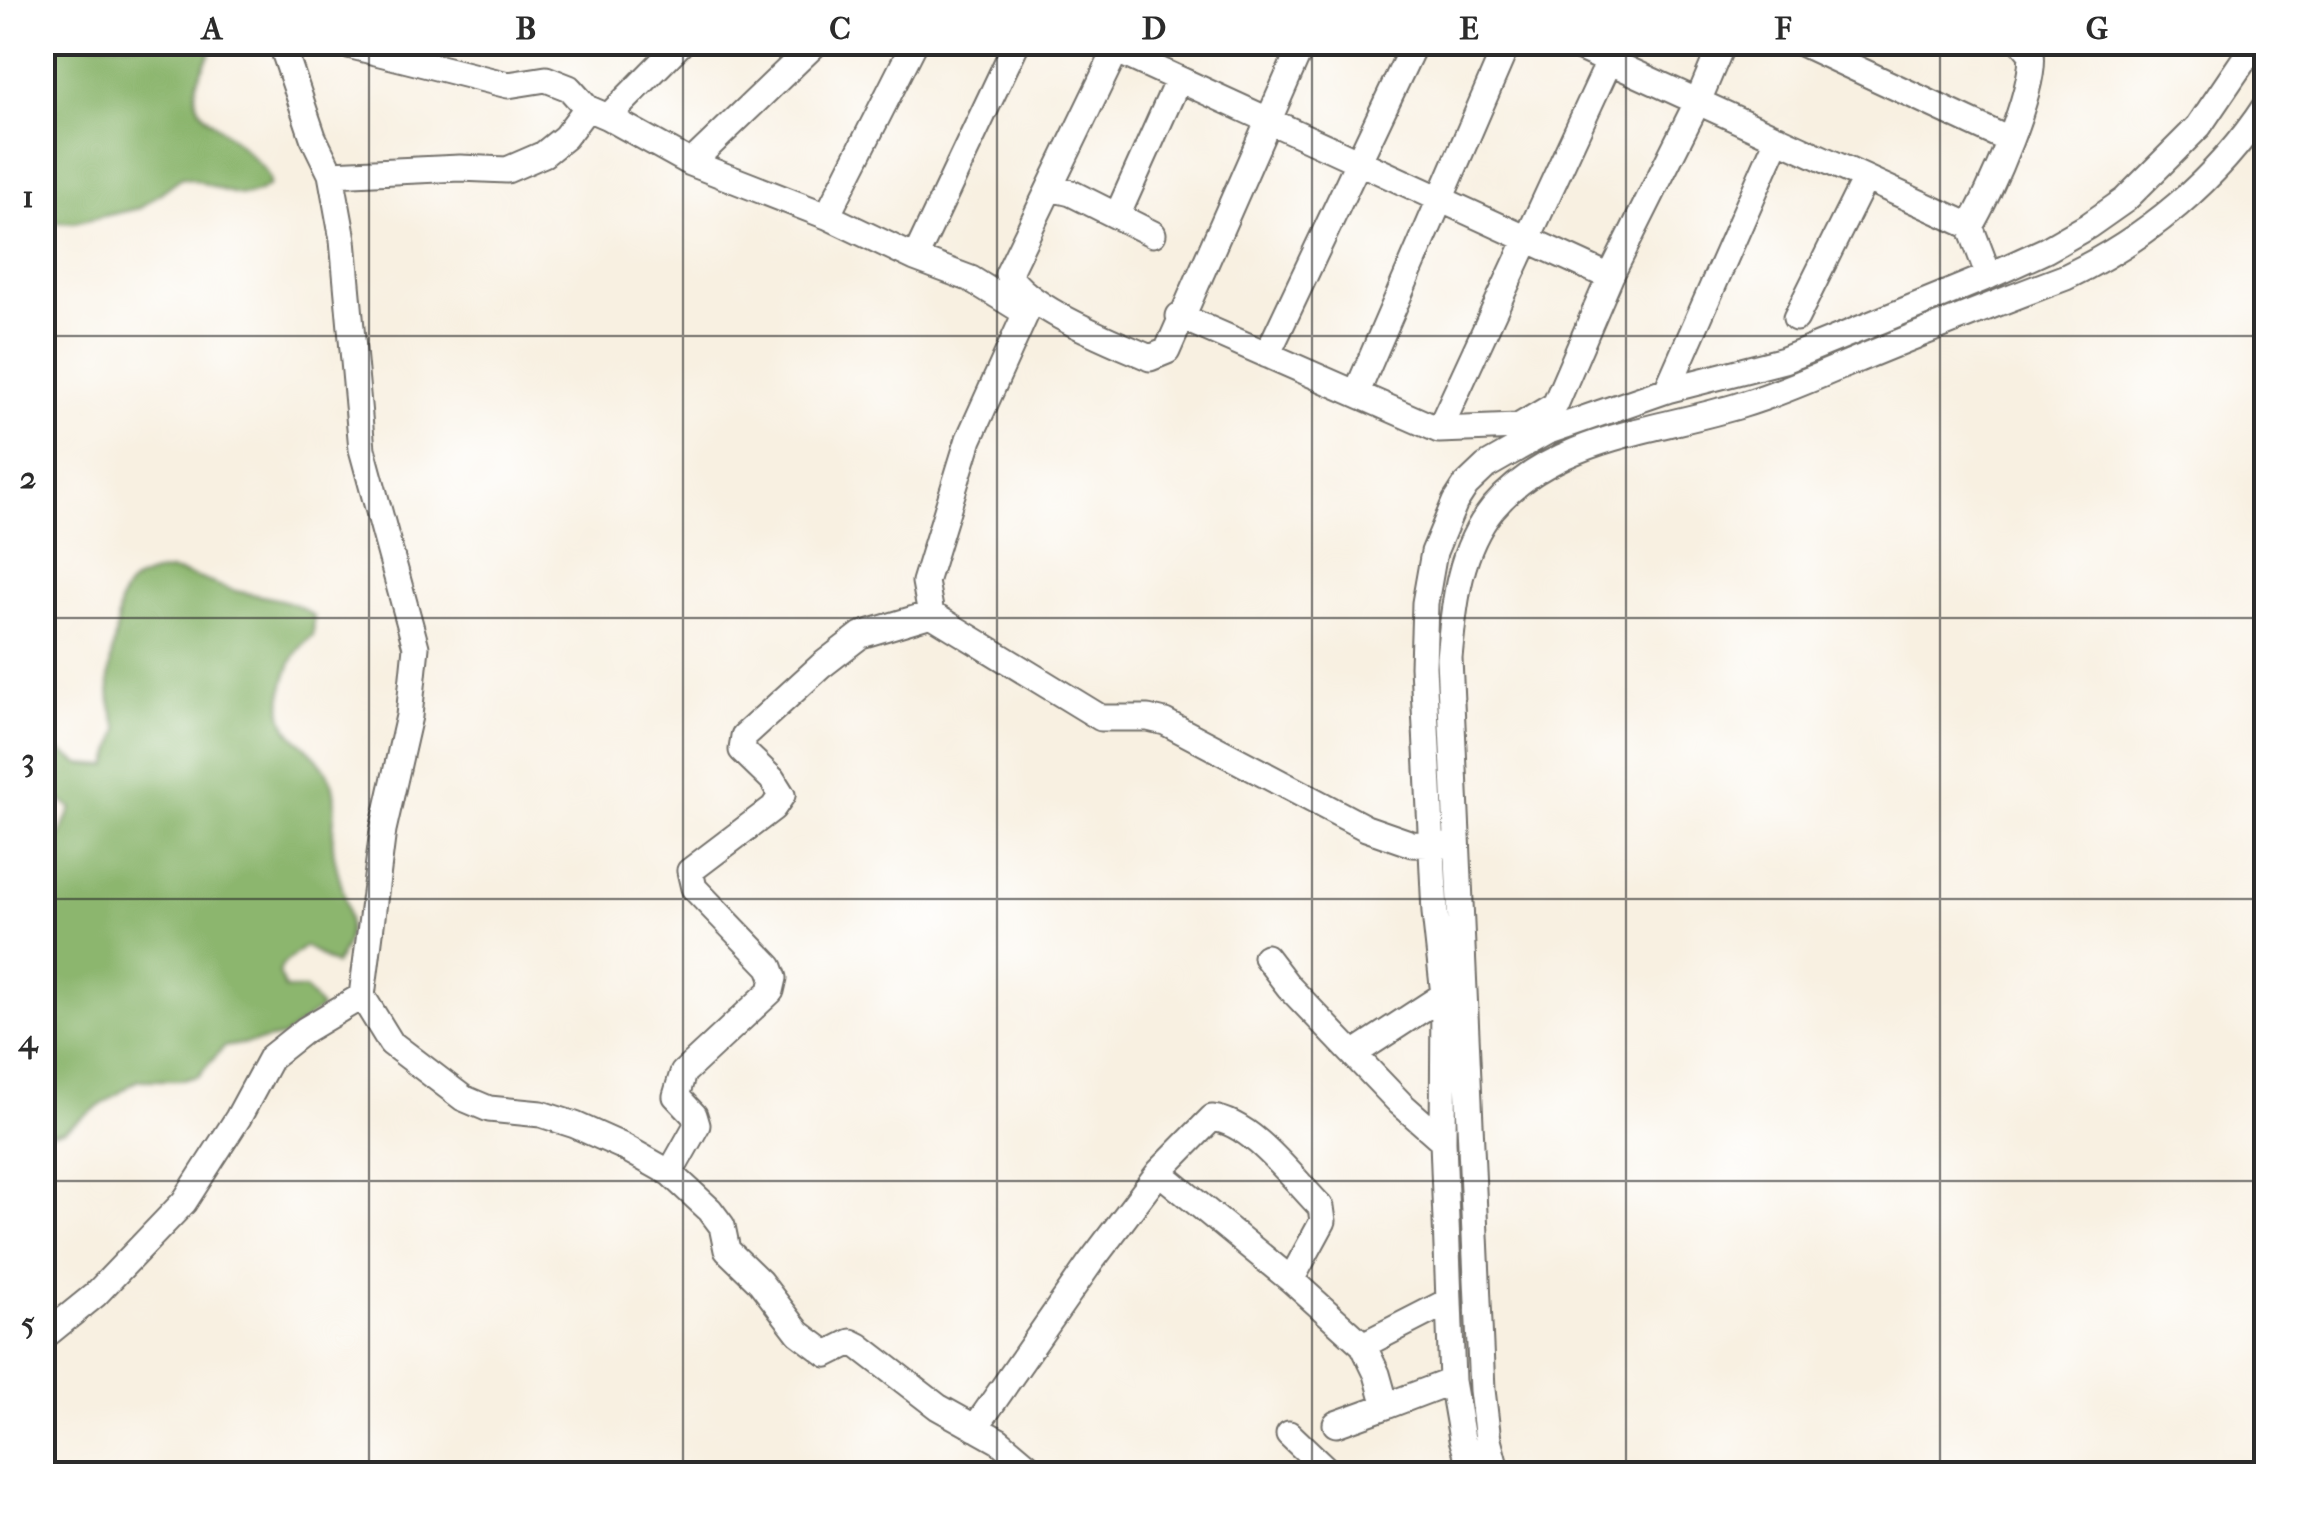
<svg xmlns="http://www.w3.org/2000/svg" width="2309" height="1517" viewBox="0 0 2309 1517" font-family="'IM FELL French Canon',serif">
  <rect width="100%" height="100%" fill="#fff"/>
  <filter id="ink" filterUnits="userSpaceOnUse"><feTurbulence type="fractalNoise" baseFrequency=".01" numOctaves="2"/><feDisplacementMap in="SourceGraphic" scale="20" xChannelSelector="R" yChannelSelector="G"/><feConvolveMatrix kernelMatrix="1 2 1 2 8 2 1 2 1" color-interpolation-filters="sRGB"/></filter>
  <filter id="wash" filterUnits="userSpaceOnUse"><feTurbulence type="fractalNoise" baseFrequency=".0048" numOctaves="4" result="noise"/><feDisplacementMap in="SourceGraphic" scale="40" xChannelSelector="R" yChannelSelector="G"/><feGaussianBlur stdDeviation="2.25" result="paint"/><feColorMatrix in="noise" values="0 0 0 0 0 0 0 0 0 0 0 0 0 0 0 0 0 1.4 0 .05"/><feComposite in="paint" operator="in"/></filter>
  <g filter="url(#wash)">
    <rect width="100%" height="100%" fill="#f8f0e1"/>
    <!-- forest -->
    <path fill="#8cb66e" stroke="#5c704c" stroke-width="2.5" d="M42,43H216C172,117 206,108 253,158C261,166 269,172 270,184C241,210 213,181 182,177L140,208L73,223L43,221Z
      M171,571C193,574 211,584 232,590C261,598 291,596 314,617L313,636C296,649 291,660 285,680C269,742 309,734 330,778C340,799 331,824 333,846C335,876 353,906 348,937C347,946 340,957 335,965L305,946L282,965L279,973L285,989H305L321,1008L283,1037L224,1047L198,1076L180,1080H138L64,1130L42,1135L43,905L55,888L54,851L72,808L43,789L42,739L80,764L108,766L119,729C102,695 110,663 117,627C118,617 118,603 123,595C131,577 153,572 171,571Z"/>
  </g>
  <g filter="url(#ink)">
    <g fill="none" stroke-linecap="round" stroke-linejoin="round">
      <!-- minor casing -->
      <g stroke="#73706b" stroke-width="29">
        <path id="minor" d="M281,42L313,137L331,174L343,240L362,449L416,647L409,716L383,830L362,996L391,1043L463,1098L489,1109L541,1114L575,1125L622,1146L670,1173L710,1210L722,1226L727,1250L760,1282L799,1333L827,1354L851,1342L859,1346L938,1407L999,1441L1038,1474
          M336,42L508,85L546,79L569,88L587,108L608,117
          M682,42L608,117L691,163L827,216L915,258L971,279L1026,313L1028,306
          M1098,42L1610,277
          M1120,42L1008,274C1028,309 1112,341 1150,358L1167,351L1303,42
          M1567,42L1970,226C1989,196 2037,86 2031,53L2022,42
          M1799,42L2009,140
          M691,163L817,42
          M331,174L460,168L507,170L544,154L565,137L587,108
          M1050,188L1071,193L1153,234
          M827,216L915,42
          M1117,216L1178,80
          M1970,226L1989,276
          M915,258L1017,42
          M1026,313L969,439L925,582L931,614L1101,718H1148L1165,722L1366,828L1412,844L1443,845
          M1179,316L1439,430L1518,427L1555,405L1610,277L1698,101L1723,42
          M1796,318L1865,179
          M1267,355L1415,42
          M1667,390L1778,138
          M1357,392L1508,42
          M1439,430L1609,62
          M1266,957L1289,987L1400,1103L1443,1141
          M1355,1053L1444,995
          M1159,1172L1291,1280L1363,1345
          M670,1173L697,1125L694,1115L676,1096L683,1073L771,991L774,978L770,967L694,888L690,871L773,808L782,795L772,779L742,750L744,736L821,666L861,635L931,614
          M1449,1301L1363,1345L1377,1374L1386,1406L1452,1381
          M42,1338L95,1295L184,1202L238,1118L271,1057L305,1030L362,996
          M1336,1424L1386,1406
          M975,1428L1090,1263L1159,1172L1212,1118C1252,1122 1293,1179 1321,1207L1323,1221L1291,1280
          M1289,1434L1331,1474
          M1473,1474L1462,1439L1452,1381L1443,1141L1444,995L1435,913L1423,666L1425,603L1434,552L1455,502L1466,485L1486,466L1546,432L1667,390L1784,360L1989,276L2046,250L2088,226L2125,200L2199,126L2256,42
          M1497,1474L1488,1440L1482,1390L1449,658C1454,606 1458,551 1493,508C1554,436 1658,431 1741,405C1782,393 1822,374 1861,358C1929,330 1997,303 2066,277C2146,239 2217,180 2266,105"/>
      </g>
      <!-- minor -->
      <use href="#minor" stroke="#fff" stroke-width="25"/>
    </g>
  </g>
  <!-- grid -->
  <path fill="none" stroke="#2b2b2b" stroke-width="2.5" stroke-opacity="0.55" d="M369,42V1474M683,42V1474M997,42V1474M1312,42V1474M1626,42V1474M1940,42V1474M42,336H2266M42,618H2266M42,899H2266M42,1181H2266"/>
  <!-- margin -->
  <rect width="2309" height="1517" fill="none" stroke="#fff" stroke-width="110"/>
  <rect x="55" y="55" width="2199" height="1407" fill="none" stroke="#2b2b2b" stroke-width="4"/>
  <g font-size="32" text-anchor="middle" font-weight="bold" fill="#2b2b2b">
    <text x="212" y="39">A</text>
    <text x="526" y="39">B</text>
    <text x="840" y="39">C</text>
    <text x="1154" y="39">D</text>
    <text x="1469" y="39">E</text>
    <text x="1783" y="39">F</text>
    <text x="2097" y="39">G</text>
    <text x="28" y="207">1</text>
    <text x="28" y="488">2</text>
    <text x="28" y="770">3</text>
    <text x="28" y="1051">4</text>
    <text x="28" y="1333">5</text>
  </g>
</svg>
